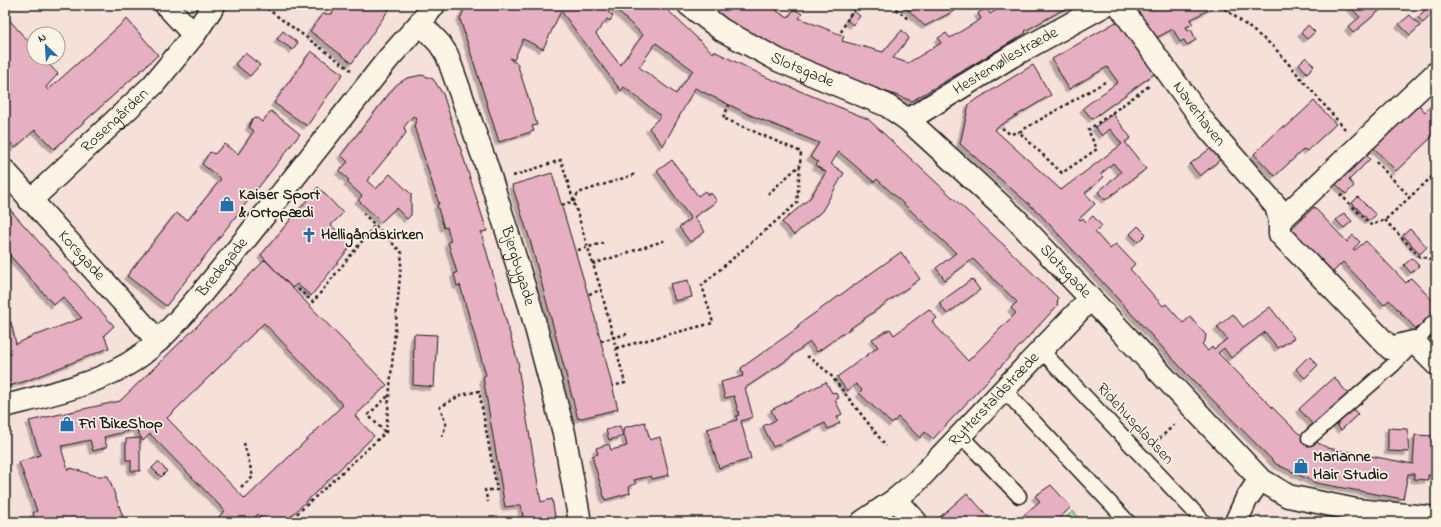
<svg xmlns="http://www.w3.org/2000/svg" width="1441" height="527" viewBox="0 0 1441 527" font-family="'Indie Flower',sans-serif">
  <defs>
    <pattern id="grass-dots" width="8" height="8" patternUnits="userSpaceOnUse"><rect width="8" height="8" fill="#a3e8b4"/><path d="M2 2h.1M6 6h.1" fill="none" stroke="#8cc69a" stroke-width="1.8" stroke-linecap="round"/></pattern>
    <filter id="shadow"><feDropShadow dx="-3.5" dy="3.5" stdDeviation="0" flood-color="#0004"/></filter>
  </defs>
  <rect width="100%" height="100%" fill="#f6e0da"/>
  <filter id="ink" filterUnits="userSpaceOnUse"><feTurbulence type="fractalNoise" baseFrequency=".025" numOctaves="2"/><feDisplacementMap in="SourceGraphic" scale="8" xChannelSelector="R" yChannelSelector="G"/><feConvolveMatrix kernelMatrix="1 2 1 2 8 2 1 2 1" color-interpolation-filters="sRGB"/></filter>
  <g filter="url(#ink)">
    <!-- grass -->
    <path fill="url(#grass-dots)" stroke="#608268" d="M1073,511L1083,522H1061Z"/>
    <!-- building -->
    <path fill="#e7afc2" stroke="#1c1c1c" fill-rule="evenodd" filter="url(#shadow)" d="M337,5H392L352,63L310,31L322,14H332Z
      M466,5H580L582,8L584,5H662L713,53L714,51L766,77L868,119L1008,249L1058,298L1057,306L933,439L925,432L920,438L898,417L892,424L859,393L862,390L856,384L847,391L837,377L878,347L872,339L890,329L894,335L929,309L937,318L932,322L968,361L1016,313L1011,308L1017,302L973,259L945,280L936,268L956,253L877,179L874,182L839,152L831,164L844,173L822,211L794,235L782,222L810,198L826,172L816,166L818,162L810,157L819,143L750,115L695,88L663,146L649,128L661,116L624,87L621,91L561,11L543,49L523,39L514,60L510,58L512,61L517,63L537,125L532,126L534,131L499,142L460,19ZM613,7L643,35L620,65L596,34L607,19L610,21L613,16L608,12ZM656,43L693,70L676,94L639,67Z
      M704,5H779L777,11L788,18L794,9L802,14L799,18L844,36L842,41L883,52L902,30L909,38L893,58L908,63L941,43L938,38L946,33L950,38L981,19L978,13L987,8L990,14L1005,5H1071L1025,31L1026,33L912,101L773,51Z
      M903,5H952L950,8L954,11L925,26Z
      M1138,5H1217L1190,20L1193,24L1186,27L1188,31L1191,29L1196,40L1187,45L1184,40L1180,42L1173,29L1152,40L1135,7Z
      M1348,5H1386L1353,33L1348,27L1360,17Z
      M1430,5H1436V10L1423,23L1418,17Z
      M854,11L860,16L853,25L847,20Z
      M5,15L34,48V58H43L58,74L46,87L48,90L127,19L158,55L54,149L35,130L15,148L5,136Z
      M1410,15L1420,26L1410,35L1399,24Z
      M1123,18L1158,71L1092,119L1083,108L1118,82L1107,67L1069,89L1052,59Z
      M1308,25L1315,32L1307,39L1301,33Z
      M283,31L298,43L293,50L277,39Z
      M311,51L343,74L307,126L274,103Z
      M245,53L260,65L250,76L235,64Z
      M1306,57L1314,66L1307,73L1299,64Z
      M1033,65L1051,95L994,129L1061,190L1122,144L1110,129L1102,136L1095,127L1113,114L1131,138L1125,142L1146,169L1105,200L1098,192L1121,172L1113,163L1101,174L1104,177L1085,193L1095,204L1079,219L1081,220L1083,218L1086,222L1093,216L1102,226L1095,232L1110,249L1116,244L1135,264L1130,269L1163,306L1166,304L1183,323L1190,317L1206,335L1205,341L1202,344L1208,351L1212,347L1214,349L1227,339L1217,327L1233,314L1243,327L1270,307L1294,338L1278,348L1265,332L1231,358L1224,348L1218,353L1298,433L1328,448L1413,464L1415,435L1436,436V475H1428V480L1414,479V474H1408L1403,499L1316,483L1276,464L1186,373L1038,212L960,144L969,104Z
      M422,75L433,79L443,94L487,231L481,232L519,366L518,367L541,502L552,499L556,522H524L521,505L505,507L483,377L486,375L460,285L457,286L454,274L457,273L448,242L451,241L447,227L444,228L437,205L439,204L414,126L417,118L413,116L404,127L406,133L367,181L376,189L390,174L411,194V215L407,219L396,208L381,222L358,200L362,196L347,182L349,180L339,171L348,162L341,155L396,85L407,78Z
      M1314,101L1336,124L1307,151L1304,149L1275,176L1254,154L1283,126L1285,128Z
      M1436,101V133L1396,171L1374,148L1419,105L1425,112Z
      M271,111L300,134L166,306L127,276L176,213L188,220L221,179L202,164L210,152L215,154L224,144L238,154L254,131L249,127L252,119L257,118L262,122Z
      M1211,148L1220,160L1200,176L1190,164Z
      M1364,153L1370,159L1349,180L1354,186L1346,194L1334,182Z
      M672,160L698,196L705,191L708,195L711,193L717,201L694,217L705,232L690,242L679,227L691,219L657,171Z
      M552,173L595,318L618,409L578,419L530,240L512,185Z
      M318,187L343,213L331,225L351,246L311,296L297,284L292,288L261,255Z
      M1358,197L1376,215L1369,221L1352,203Z
      M5,204L114,326L104,335L109,348L26,381L5,387V324L11,322L16,344L37,334V335L82,318L63,297L54,305L5,250Z
      M1314,207L1347,242L1353,235L1360,242L1353,249L1355,250L1366,241L1406,283L1411,278L1436,304V310L1416,329L1389,300L1384,305L1343,262L1333,272L1291,229Z
      M1344,213L1352,221L1344,228L1336,220Z
      M1138,226L1146,234L1138,242L1130,234Z
      M1410,229L1427,247L1420,254L1403,235Z
      M901,252L920,279L817,352L810,342L792,355L793,356L745,388L753,417L741,421L751,459L719,468L707,429L737,420L736,416L739,415L734,396L725,398L721,382L743,376L741,368L799,327L798,325Z
      M1412,258L1419,266L1411,273L1404,265Z
      M265,260L387,385L355,416L374,436L285,522H265L258,514L250,522H213L225,511L150,434L143,441L136,429L104,437L107,447L93,451L90,440L62,446V451L68,470L71,468L96,476H108L125,522H36L33,513L37,511L19,462L40,455L29,421L120,401ZM264,323L343,405L245,499L167,418Z
      M972,279L980,290L947,314L939,303Z
      M688,280L692,297L675,301L670,284Z
      M414,334L437,335L434,387L413,385Z
      M1309,356L1318,365L1305,378L1296,369Z
      M1334,377L1350,396L1315,427L1299,409Z
      M826,382L832,393L835,392L839,398L835,400L842,414L837,417L840,423L828,429L825,423L773,447L763,426L776,420L771,410Z
      M1352,408L1358,414L1341,430L1336,424Z
      M645,422L650,440L660,437L669,475L652,479L651,476L634,480L636,484L629,486L630,493L605,500L592,456L598,454L596,448L609,444L611,450L627,446L623,428Z
      M620,426L623,436L609,440L606,430Z
      M1388,428L1407,429L1409,452L1388,451Z
      M140,438V471H131V460H126V439Z
      M158,462L167,471L161,477L152,468Z
      M1051,485L1071,507L1055,522H1016L1040,501L1035,496Z
      M967,493L993,522H944L940,517Z"/>
    <g fill="none" stroke-linecap="round" stroke-linejoin="round">
      <!-- service casing -->
      <g stroke="#1c1c1c" stroke-width="17">
        <path id="service" d="M1041,350L1204,522
          M1003,389L1128,522
          M960,435L1019,496
          M1309,438L1394,364L1436,320"/>
      </g>
      <!-- minor casing -->
      <g stroke="#1c1c1c" stroke-width="25">
        <g id="minor">
          <path d="M166,5L194,35"/>
          <path id="s1" d="M689,5L722,30L780,61L886,105L908,120L1015,218L1260,479L1288,496L1356,510L1436,518"/>
          <path id="s2" d="M1119,5L1209,129L1276,206L1280,221V234L1390,348L1414,342L1436,364"/>
          <path d="M420,23L434,5"/>
          <path id="s3" d="M908,120L1012,56L1105,5"/>
          <path id="s4" d="M5,171L158,341"/>
          <path id="s5" d="M30,201L153,85L194,35L214,5"/>
          <path d="M1280,221L1436,73"/>
          <path d="M896,499L916,522"/>
          <path id="s6" d="M862,522L896,499L916,482L1090,299"/>
          <path d="M1236,522L1246,500L1260,479"/>
        </g>
      </g>
      <!-- tertiary casing -->
      <g stroke="#1c1c1c" stroke-width="25">
        <g id="tertiary">
          <path id="s7" d="M5,406C47,395 90,386 128,364C166,342 207,286 236,251C287,187 337,123 388,59L420,23L440,44L447,55L488,170L531,309L564,433L580,522"/>
        </g>
      </g>
      <!-- path -->
      <path stroke="#1c1c1c" stroke-width="2.5" stroke-dasharray="3 3" stroke-linecap="butt" d="M262,5L351,70
        M891,5L908,19
        M1220,5L1273,46L1345,129
        M841,32L849,16L858,5
        M1105,82L1019,132L1062,173L1097,149L1088,130L1149,86
        M1002,128L1010,134L1019,132
        M1376,162L1410,197
        M513,176L561,160L601,290L625,383L612,386
        M768,194L800,165
        M1340,194L1371,225L1385,220L1436,173
        M562,205L574,201L578,193L636,174
        M1385,220L1420,257L1428,258L1436,266
        M578,250L603,243
        M593,264L666,240
        M298,289L313,302L375,225
        M589,294L601,290
        M601,341L627,334
        M616,348L713,323L702,285L797,203L801,152L723,118L729,105
        M807,356L829,373L886,446
        M385,432L368,415L389,395
        M442,437L446,424L440,407L461,395L479,391L497,490H485L488,502
        M1155,443L1176,423
        M241,487L253,477L244,443
        M259,519L262,522
        M288,522L386,432L402,253L363,213"/>
      <!-- service -->
      <use href="#service" stroke="#fcf5e5" stroke-width="14"/>
      <!-- minor -->
      <use href="#minor" stroke="#fcf5e5" stroke-width="22"/>
      <!-- tertiary -->
      <use href="#tertiary" stroke="#fcf5e5" stroke-width="22"/>
    </g>
  </g>
  <!-- icons -->
  <defs>
    <g id="shop-bare" transform="scale(1.2)"><path d="M-5-2.5h2.3a2.7 3.5 0 0 1 5.4 0H5L5.5 6h-11ZM-1.5-2.5h3a1.5 2.3 0 0 0-3 0Z" fill="#1f6fb2" stroke="#fcf5e5" stroke-width="2.5" paint-order="stroke"/></g>
    <g id="church-bare" transform="scale(1.2)"><path d="M-1.2-6h2.4v3.5h3.3v2.4h-3.3V6h-2.4V-.1h-3.3v-2.4h3.3Z" fill="#1f6fb2" stroke="#fcf5e5" stroke-width="2.5" paint-order="stroke"/></g>
  </defs>
  <g fill-rule="evenodd">
    <use href="#shop-bare" x="227" y="204"/>
    <use href="#church-bare" x="309" y="235"/>
    <use href="#shop-bare" x="67" y="424"/>
    <use href="#shop-bare" x="1301" y="466"/>
  </g>
  <g text-anchor="middle" dominant-baseline="central" stroke-width="3.5" stroke-linejoin="round" paint-order="stroke">
    <!-- street labels -->
    <g font-size="16" fill="#1c1c1c" stroke="#fcf5e5">
      <text stroke="none"><textPath href="#s3" startOffset="114">Hestemøllestræde</textPath></text>
      <text stroke="none"><textPath href="#s1" startOffset="131">Slotsgade</textPath></text>
      <text stroke="none"><textPath href="#s2" startOffset="135">Naverhaven</textPath></text>
      <text stroke="none"><textPath href="#s5" startOffset="117">Rosengården</textPath></text>
      <text stroke="none"><textPath href="#s4" startOffset="114">Korsgade</textPath></text>
      <text stroke="none"><textPath href="#s7" startOffset="845">Bjergbygade</textPath></text>
      <text stroke="none"><textPath href="#s7" startOffset="266">Bredegade</textPath></text>
      <text stroke="none"><textPath href="#s1" startOffset="467">Slotsgade</textPath></text>
      <text stroke="none"><textPath href="#s6" startOffset="181">Rytterstaldstræde</textPath></text>
      <text transform="translate(1135 424) rotate(47)">Ridehuspladsen</text>
    </g>
    <!-- poi labels -->
    <g font-size="16" font-weight="bold" fill="#1c1c1c" stroke="#fcf5e5" text-anchor="start">
      <text x="239" y="195">Kaiser Sport<tspan x="239" dy="18">&amp; Ortopædi</tspan></text>
      <text x="321" y="235">Helligåndskirken</text>
      <text x="79" y="424">Fri BikeShop</text>
      <text x="1313" y="457">Marianne<tspan x="1313" dy="18">Hair Studio</tspan></text>
    </g>
  </g>
  <!-- margin -->
  <rect width="1441" height="527" fill="none" stroke="#fcf5e5" stroke-width="20"/>
  <rect x="10" y="10" width="1421" height="507" fill="none" stroke="#1c1c1c" stroke-width="1.5" filter="url(#ink)"/>
  <!-- north arrow -->
  <g transform="translate(46 46) rotate(335)"><circle r="19" fill="#fcf5e5" stroke="#a29e95"/>
  <path d="M0-3L7 15L0 10L-7 15Z" fill="#1f6fb2"/>
  <text y="-6" font-size="11" font-weight="bold" text-anchor="middle" fill="#1c1c1c">N</text>
  </g>
</svg>
